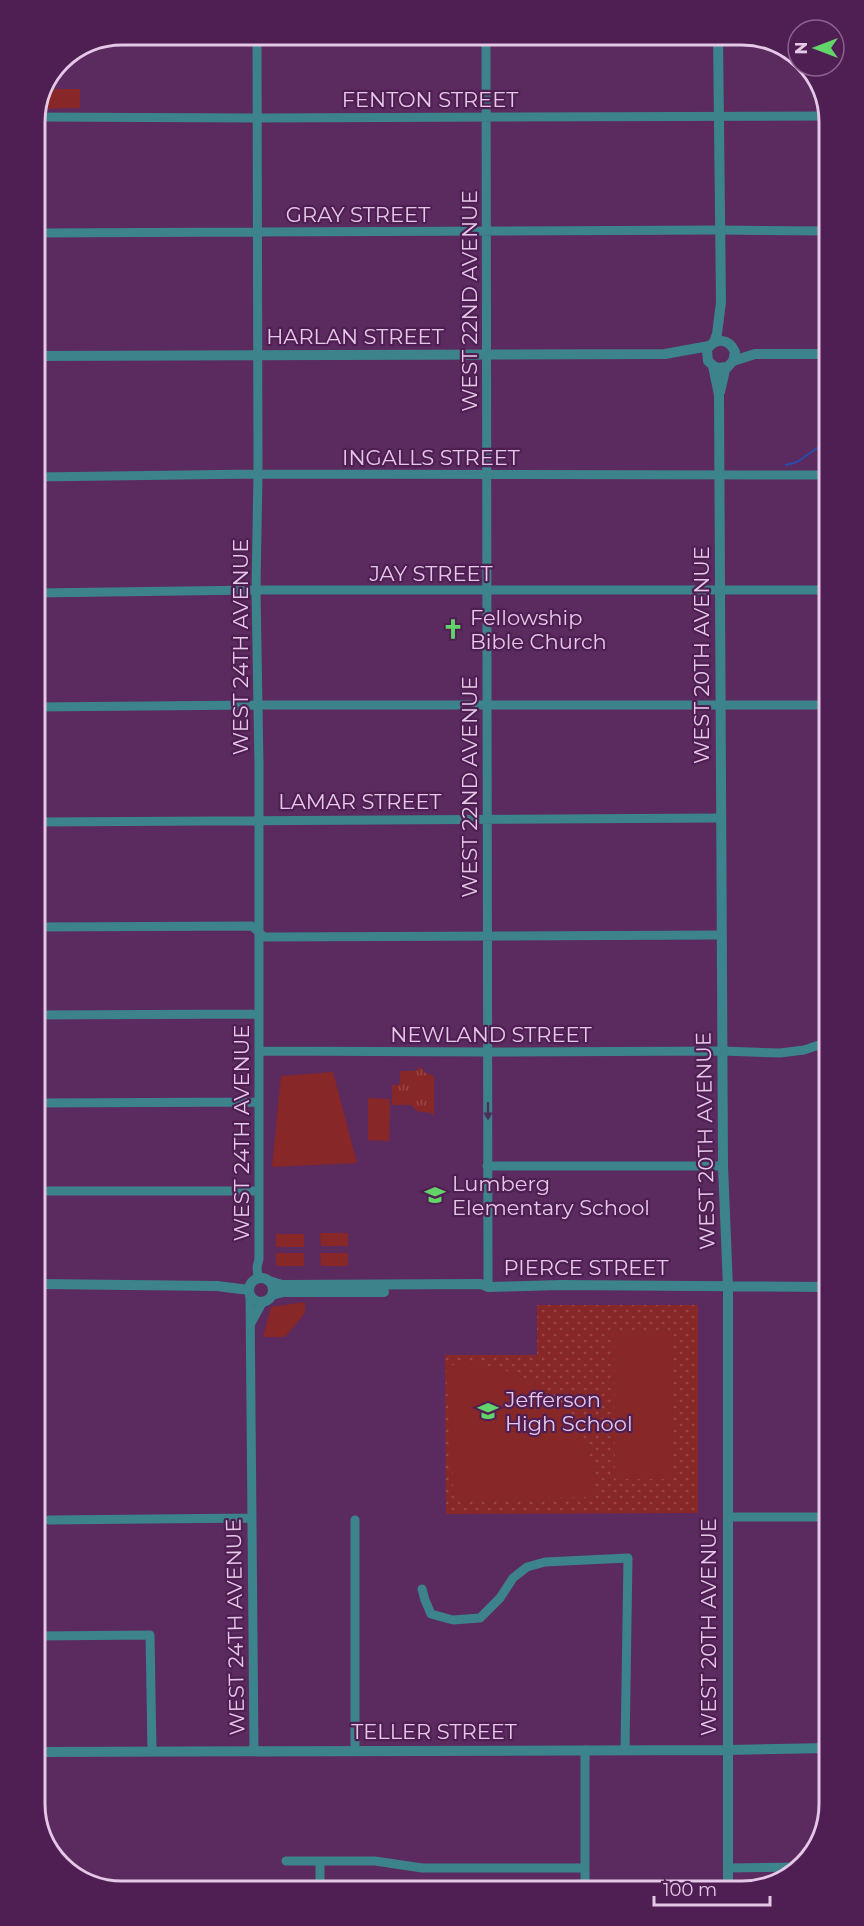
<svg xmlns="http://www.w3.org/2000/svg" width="864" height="1926" viewBox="0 0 864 1926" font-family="Montserrat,sans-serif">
  <defs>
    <pattern id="grass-dots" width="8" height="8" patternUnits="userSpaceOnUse" patternTransform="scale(1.5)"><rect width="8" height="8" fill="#882727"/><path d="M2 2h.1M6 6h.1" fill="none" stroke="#994546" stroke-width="1.8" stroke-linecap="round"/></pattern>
    <pattern id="park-tufts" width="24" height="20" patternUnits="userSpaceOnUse" patternTransform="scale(1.5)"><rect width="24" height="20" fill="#882727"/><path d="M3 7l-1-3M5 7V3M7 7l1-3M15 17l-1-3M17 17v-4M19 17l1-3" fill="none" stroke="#994546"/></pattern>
  </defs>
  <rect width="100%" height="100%" fill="#5b2a5e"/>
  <!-- grass -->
  <path fill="url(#grass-dots)" d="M823,820L827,824V944H821Z
    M537,1305H698V1513L446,1514L445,1355H537Z"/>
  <!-- park -->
  <path fill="url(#park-tufts)" d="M421,1067L424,1072L434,1076V1116L431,1113L417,1111L411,1105H392V1085H398L400,1082V1071H414Z"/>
  <!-- garden -->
  <path fill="#882727" d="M47,89H80V108L38,109Z
    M333,1072L357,1163L272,1167L281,1076Z
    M368,1098L390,1099L389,1141L368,1140Z
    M320,1233H348V1246H321Z
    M276,1234H304V1247H276Z
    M276,1253H304V1266H276Z
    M320,1253H348V1266H321Z
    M305,1302V1313L285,1337H263L271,1307Z
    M614,1332H672L673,1479H615Z
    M470,1363C520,1370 550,1385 576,1430C582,1439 588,1449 591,1459C594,1471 592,1485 593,1497L454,1500L446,1366Z"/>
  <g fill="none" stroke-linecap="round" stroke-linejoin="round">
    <!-- stream -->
    <path stroke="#284cab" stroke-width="2" d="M786,465L797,462L826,442"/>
    <!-- minor -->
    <path stroke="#3d838b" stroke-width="9" d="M257,35L258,474L256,590L259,765V1259L257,1267L258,1278
      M486,35L488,1287
      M35,117L257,118L825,116
      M35,233L719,230L825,231
      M36,477L258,474L826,475
      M36,593L256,590H826
      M36,707L257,705H826
      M37,822L720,818
      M37,927L252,926L264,937L721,935
      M37,1015L258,1014
      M259,1051L488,1052L722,1051L780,1053L804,1050L822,1044L827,1039
      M37,1103L259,1102
      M487,1166H723
      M38,1191H259
      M250,1294L254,1751
      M251,1323L263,1301
      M728,1517H829
      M49,1520L251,1518
      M355,1520V1751
      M422,1589L425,1600L431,1614L453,1620L480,1618L500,1598L513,1578L527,1567L545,1562L628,1558L625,1750
      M39,1636L150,1635L152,1751
      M585,1750V1888
      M286,1861H375L422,1868H585
      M728,1868L797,1867
      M320,1890V1861"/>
    <!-- tertiary -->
    <path stroke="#3d838b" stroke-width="10" d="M714,342L717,334L721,302L718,35
      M35,356L665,354L709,346
      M733,361L755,354H825
      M713,366L719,395L723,1166L728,1287V1887
      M720,392L725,370L733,361L735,352C729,338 715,337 707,350L708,361L716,368L727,367
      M249 1290a12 12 0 1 1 24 0a12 12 0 1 1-24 0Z
      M269,1281L282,1285L481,1284L488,1287L561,1285L828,1287
      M38,1284L217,1286L249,1290
      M272,1295L283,1292H384
      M39,1752L727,1750L829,1748"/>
  </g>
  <!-- one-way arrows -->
  <defs><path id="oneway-solid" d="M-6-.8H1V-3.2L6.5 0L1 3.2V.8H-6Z" transform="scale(1.5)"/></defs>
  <use fill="#4c2e5b" href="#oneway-solid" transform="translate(488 1111) rotate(90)"/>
  <!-- icons -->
  <defs>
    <g id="church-bare" transform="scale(1.62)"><path d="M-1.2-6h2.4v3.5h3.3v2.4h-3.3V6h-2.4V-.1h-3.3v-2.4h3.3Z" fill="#62d469" stroke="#4f1f53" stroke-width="2.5" paint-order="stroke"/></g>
    <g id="school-bare" transform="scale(1.62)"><path d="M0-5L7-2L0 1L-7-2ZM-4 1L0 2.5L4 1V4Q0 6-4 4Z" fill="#62d469" stroke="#4f1f53" stroke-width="2.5" paint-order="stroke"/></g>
  </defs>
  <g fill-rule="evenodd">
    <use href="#church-bare" x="453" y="629"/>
    <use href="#school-bare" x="435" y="1195"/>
    <use href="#school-bare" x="488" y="1411"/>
  </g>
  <g text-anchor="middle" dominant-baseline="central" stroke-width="4.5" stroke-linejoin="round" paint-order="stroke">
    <!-- street labels -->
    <g font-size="21" fill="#e5c8e7" stroke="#4f1f53">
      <text x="430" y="99">FENTON STREET</text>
      <text x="358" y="214">GRAY STREET</text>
      <text transform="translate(469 301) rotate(-90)">WEST 22ND AVENUE</text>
      <text x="355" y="336">HARLAN STREET</text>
      <text x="431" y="457">INGALLS STREET</text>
      <text x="431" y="573">JAY STREET</text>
      <text transform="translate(240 647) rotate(-90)">WEST 24TH AVENUE</text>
      <text transform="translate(701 655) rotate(-90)">WEST 20TH AVENUE</text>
      <text transform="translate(469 787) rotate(-90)">WEST 22ND AVENUE</text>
      <text x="360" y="801">LAMAR STREET</text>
      <text x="491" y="1034">NEWLAND STREET</text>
      <text transform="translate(241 1133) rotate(-90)">WEST 24TH AVENUE</text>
      <text transform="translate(705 1141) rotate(-91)">WEST 20TH AVENUE</text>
      <text x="586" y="1267">PIERCE STREET</text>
      <text transform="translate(235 1627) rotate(-91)">WEST 24TH AVENUE</text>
      <text transform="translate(708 1627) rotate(-90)">WEST 20TH AVENUE</text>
      <text x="434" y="1731">TELLER STREET</text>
    </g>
    <!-- poi labels -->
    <g font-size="21" fill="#e5c8e7" stroke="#4f1f53" text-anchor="start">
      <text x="470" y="617">Fellowship<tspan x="470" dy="24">Bible Church</tspan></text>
      <text x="452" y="1183">Lumberg<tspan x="452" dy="24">Elementary School</tspan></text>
      <text x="505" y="1399">Jefferson<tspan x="505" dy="24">High School</tspan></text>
    </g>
  </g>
  <!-- crop -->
  <path d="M0 0H864V1926H0ZM122 45H742A77 77 0 0 1 819 122V1804A77 77 0 0 1 742 1881H122A77 77 0 0 1 45 1804V122A77 77 0 0 1 122 45Z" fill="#4f1f53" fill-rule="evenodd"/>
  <path fill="none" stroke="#e5c8e7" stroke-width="3" d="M122 45H742A77 77 0 0 1 819 122V1804A77 77 0 0 1 742 1881H122A77 77 0 0 1 45 1804V122A77 77 0 0 1 122 45Z"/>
  <!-- north arrow -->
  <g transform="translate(816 48) rotate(270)"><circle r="28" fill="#4f1f53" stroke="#8b638e" stroke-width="1.5"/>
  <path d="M0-4.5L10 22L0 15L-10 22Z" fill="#62d469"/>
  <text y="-9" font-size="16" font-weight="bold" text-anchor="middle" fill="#e5c8e7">N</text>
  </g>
  <!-- scale -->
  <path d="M654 1896v9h116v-9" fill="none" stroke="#e5c8e7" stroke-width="3"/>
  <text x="663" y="1896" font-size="18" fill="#e5c8e7" stroke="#4f1f53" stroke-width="4.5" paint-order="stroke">100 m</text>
</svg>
